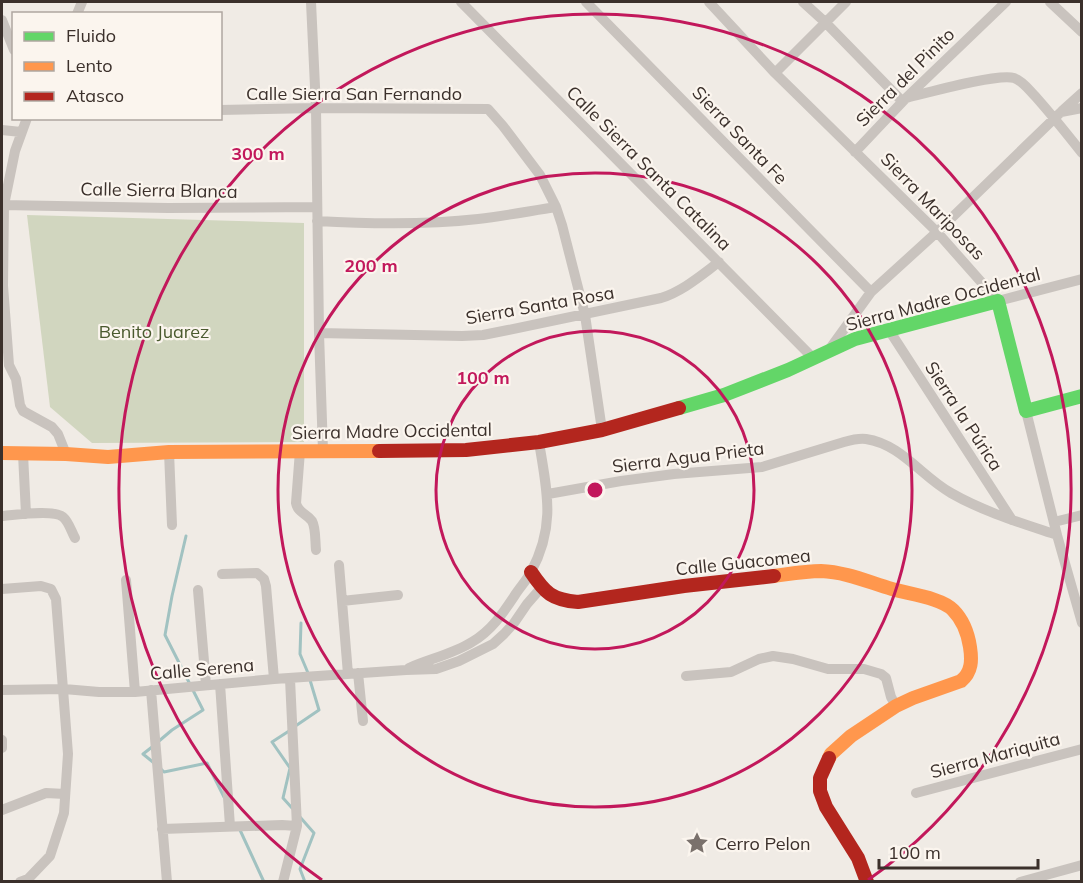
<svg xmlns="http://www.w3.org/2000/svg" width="1083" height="883" viewBox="0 0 1083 883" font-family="Mulish,sans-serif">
  <rect width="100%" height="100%" fill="#f0ebe5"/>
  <!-- green -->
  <path fill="#d1d6bf" d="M27,215L304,223V442L92,443L50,407Z"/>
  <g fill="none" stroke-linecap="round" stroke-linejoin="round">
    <!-- stream -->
    <path stroke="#a1c2c1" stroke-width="3" d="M301,623L300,654L308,673
      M294,727L319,710L310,680
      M289,731L272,742L290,768L283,798L292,808
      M159,741L172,730L203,710L165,635L172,596L186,536
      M152,747L143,754L154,763
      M161,769L164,772L207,763L224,797
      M300,817L314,833L300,869L305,882
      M240,830L264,882"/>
    <!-- street -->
    <path stroke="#c9c3be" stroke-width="10" d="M311,2L316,108L319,333L323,451
      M461,2L813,358
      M586,2L871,292
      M709,2L775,73L937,232L998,301L1082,279
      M803,2L825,22L902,101
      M1050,2L1082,32
      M77,14L82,2
      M2,20L14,50
      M775,73L846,2
      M906,98C926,93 998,73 1014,78C1023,81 1029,90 1035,96C1052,115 1067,134 1082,153
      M220,110L316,108L488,109L503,126L540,175L556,207L562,225L585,315L602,430
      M1062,111L1082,93
      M27,118L15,151L4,205L3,286L9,365L16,379L20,405L23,411L52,427L58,434L66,454
      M2,130L21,132
      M855,152L906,98L1006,2
      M2,205L168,208L317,207
      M317,221C370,224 426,225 478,219C504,216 530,211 556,207
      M889,330L1012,520
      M319,333L462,336L483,335L508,330L661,298C683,291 700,276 719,262
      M829,350L871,292L937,232L1061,112L1082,108
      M1026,411L1057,535L1082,623
      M300,451L296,503C298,513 306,513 312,521C316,528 315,541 316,550
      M169,452L172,525
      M23,454L26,514
      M548,494L621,481L674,474L762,467L844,442C851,440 859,438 866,439C901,444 922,477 951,493C984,512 1021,523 1057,535
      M2,516C14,515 54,509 63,517C69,522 71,531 75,538
      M1054,522L1082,515
      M339,565L348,674
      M222,574L257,573L264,579L266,586L274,679
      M126,580L135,692
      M2,589L41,586L51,589L56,599L68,754L64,813L50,856L28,879L20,882
      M198,590L206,685
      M342,601L398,595
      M409,668C429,659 453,654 472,642C492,630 503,613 515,595C520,587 527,580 531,572C556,525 547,492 539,442
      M358,673L363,721
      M686,676L731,672L759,659L773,656L793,659L828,669H864L881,674L886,678L891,697L896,706
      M220,684L230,826
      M2,690L64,689L99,692H135L274,679L406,670L436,669L459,661L493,644L504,634L514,623L527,604L541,588
      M151,690L167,882
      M2,740V748
      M916,793L1082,749
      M2,810L46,793L65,794
      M162,829L282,825L297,826
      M283,882L297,826L290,679
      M1020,882L1082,865"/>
    <!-- fast -->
    <path stroke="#63d668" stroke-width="14" d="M679,408L724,395L788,370L855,339L998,301L1026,411L1082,396"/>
    <!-- slow -->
    <path stroke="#ff974d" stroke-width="14" d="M2,453L66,454L108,457L169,452L379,451
      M774,576C789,574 806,571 821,571C846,572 868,582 892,589C909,594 942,598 953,610C963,620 968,634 970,647C972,660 972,672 961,681L913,698L896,706L851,736L831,754L829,758"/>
    <!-- jam -->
    <path stroke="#b3261e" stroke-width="14" d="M379,451L466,450L539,442L602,430L679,408
      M531,572C545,593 552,600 578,602L684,586L774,576
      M829,758L820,778V791L826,807L858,858L867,882"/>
  </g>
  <!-- distance rings -->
  <g fill="none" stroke="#c2185b" stroke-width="3">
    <circle cx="595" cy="490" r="159"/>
    <circle cx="595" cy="490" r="317"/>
    <path d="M322 880A476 476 0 1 1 868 880"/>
  </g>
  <!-- icons -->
  <defs>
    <g id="sight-bare" transform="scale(1.8)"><path d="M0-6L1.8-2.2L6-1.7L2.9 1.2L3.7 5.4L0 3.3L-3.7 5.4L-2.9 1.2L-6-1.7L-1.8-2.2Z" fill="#7a716c" stroke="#fbf5ee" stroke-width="2.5" paint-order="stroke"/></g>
  </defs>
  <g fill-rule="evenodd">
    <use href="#sight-bare" x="697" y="843"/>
  </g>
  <g text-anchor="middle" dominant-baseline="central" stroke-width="4.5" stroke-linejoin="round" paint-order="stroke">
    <!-- street labels -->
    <g font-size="18" fill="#3b302b" stroke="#fbf5ee">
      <text transform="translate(905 77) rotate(-45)">Sierra del Pinito</text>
      <text x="354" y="93">Calle Sierra San Fernando</text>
      <text transform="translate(740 135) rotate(46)">Sierra Santa Fe</text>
      <text transform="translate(649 168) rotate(45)">Calle Sierra Santa Catalina</text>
      <text transform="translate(159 190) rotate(1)">Calle Sierra Blanca</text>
      <text transform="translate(933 206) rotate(46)">Sierra Mariposas</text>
      <text transform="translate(943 299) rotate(-15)">Sierra Madre Occidental</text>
      <text transform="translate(540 305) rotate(-10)">Sierra Santa Rosa</text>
      <text transform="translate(964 416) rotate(57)">Sierra la Púrica</text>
      <text transform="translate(392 431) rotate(-1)">Sierra Madre Occidental</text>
      <text transform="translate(688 457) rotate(-7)">Sierra Agua Prieta</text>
      <text transform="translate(743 562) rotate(-6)">Calle Guacomea</text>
      <text transform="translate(202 669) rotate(-5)">Calle Serena</text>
      <text transform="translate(995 755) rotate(-15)">Sierra Mariquita</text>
    </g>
    <!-- park labels -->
    <g font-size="18" fill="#4a5a2e" stroke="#fbf5ee">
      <text x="154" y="331">Benito Juarez</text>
    </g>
    <!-- poi labels -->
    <g font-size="18" fill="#3b302b" stroke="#fbf5ee" text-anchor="start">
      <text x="715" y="843">Cerro Pelon</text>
    </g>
  </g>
  <circle cx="595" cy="490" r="9" fill="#c2185b" stroke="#fbf5ee" stroke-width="3"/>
  <g font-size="18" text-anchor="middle" font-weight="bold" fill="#c2185b" stroke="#fbf5ee" stroke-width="4.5" stroke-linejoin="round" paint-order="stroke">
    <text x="258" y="160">300 m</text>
    <text x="371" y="272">200 m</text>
    <text x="483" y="384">100 m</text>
  </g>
  <!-- border -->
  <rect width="1083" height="883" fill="none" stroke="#3b302b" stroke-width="6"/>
  <!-- legend -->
  <rect x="12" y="12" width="210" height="108" fill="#fbf5ee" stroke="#aea6a0" stroke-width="1.5"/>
  <rect x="24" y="32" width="30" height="9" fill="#63d668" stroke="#aea6a0" stroke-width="1.5"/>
  <text x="66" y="42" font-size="18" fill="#3b302b">Fluido</text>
  <rect x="24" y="62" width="30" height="9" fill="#ff974d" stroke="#aea6a0" stroke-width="1.5"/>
  <text x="66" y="72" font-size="18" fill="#3b302b">Lento</text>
  <rect x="24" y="92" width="30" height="9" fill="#b3261e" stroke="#aea6a0" stroke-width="1.5"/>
  <text x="66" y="102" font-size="18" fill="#3b302b">Atasco</text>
  <!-- scale -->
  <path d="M879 859v9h159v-9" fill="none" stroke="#3b302b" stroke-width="3"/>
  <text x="888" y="859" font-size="18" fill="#3b302b" stroke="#fbf5ee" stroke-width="4.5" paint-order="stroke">100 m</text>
</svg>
